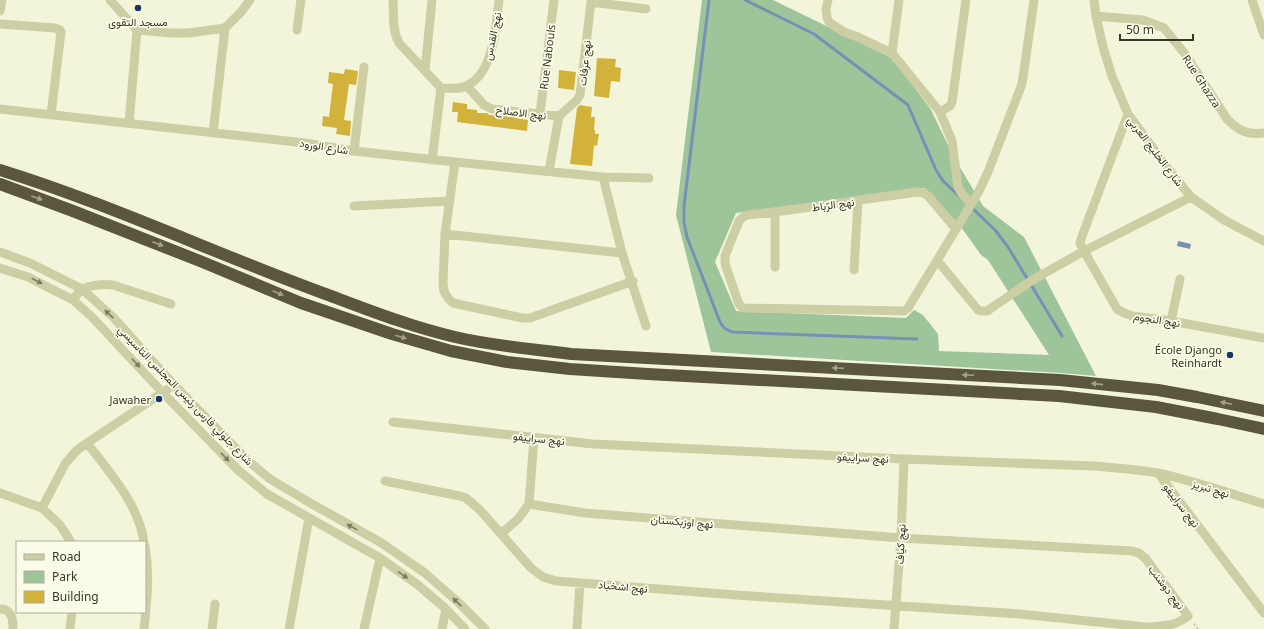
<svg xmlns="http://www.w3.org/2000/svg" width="1264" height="629" viewBox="0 0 1264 629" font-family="'Noto Sans',Vazirmatn,sans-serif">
  <rect width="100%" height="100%" fill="#f3f5db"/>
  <!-- green -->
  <path fill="#9ec599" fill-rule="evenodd" d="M702,0H773L892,58L930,108L955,159L983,206L1024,237L1096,376L1061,373L711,352L676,215ZM925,188L961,227L981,255L988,260L1049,355L939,351L938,334L923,315L914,310L906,318L736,311L715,262L736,213Z"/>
  <!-- water -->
  <path fill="#7790b5" d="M1178,241L1191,244L1190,249L1177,246Z"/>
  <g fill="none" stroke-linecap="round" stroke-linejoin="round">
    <!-- stream -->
    <path stroke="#7790b5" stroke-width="3" d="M709,0L684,206V222L687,237L720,322L724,328L732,332L917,339
      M745,0L814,34L908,105L936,170L943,181L960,197
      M971,207L995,230L1008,247L1062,336"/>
  </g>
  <!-- building -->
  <path fill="#d3b23b" d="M597,58L616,59L615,67L621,68L620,82L611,81L609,98L594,96Z
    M345,69L358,71L356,85L349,84L344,120L351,121L350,136L336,134L337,128L322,126L323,116L329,117L331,100L333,84L328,83L329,72L344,74Z
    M559,70L576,72L574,90L558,88Z
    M453,102L467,104V109L477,110V113H487L489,115L515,117V118L528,120L527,131L457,122L458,112H452Z
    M580,105L592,107L591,117H595L594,130H595V134H599L597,146L594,145L592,166L570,164L577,108Z"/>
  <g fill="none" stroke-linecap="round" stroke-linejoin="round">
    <!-- path -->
    <path stroke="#bab98f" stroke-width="1.5" stroke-dasharray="2 2" stroke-linecap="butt" d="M1194,624L1198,629"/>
    <!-- street -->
    <path stroke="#cecea5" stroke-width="9" d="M110,0L137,30L171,33H189L225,28L241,12L250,0
      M393,0C394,15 392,30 399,43L441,88L432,160
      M591,0V2L646,9
      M828,0L826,9L827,17L829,22L844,32L858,37L892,53L940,112L952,141L958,187L962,194L971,204
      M1094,0L1096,16L1103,47L1112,76L1128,114L1166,166L1191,197L1224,220L1264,241
      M1252,0L1264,35
      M0,11L2,0
      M1096,16L1143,20L1164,28L1185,54L1227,119C1239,131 1247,135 1264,133
      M0,24L55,28L60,30L61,32L51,115
      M297,30L301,0
      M892,53L899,0
      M425,70L432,0
      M467,86L484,105L492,109L559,116
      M441,88C449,88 461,90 468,85C494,72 496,25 499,0
      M0,109L305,143L354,151L455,162L603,177L649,178
      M940,112L950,106L952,102L966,0
      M540,114L554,0
      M1128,114L1081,239L1080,243L1084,251L1113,302L1117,309L1124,313L1133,316L1171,321L1264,338
      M559,116L577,100L580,95L591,2
      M129,123L137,30
      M213,133L225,28
      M354,151L364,67
      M455,162L445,234L443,282C443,292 446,297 453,303L522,318H530L633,281
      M549,171L559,116
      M603,177L622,253L646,326
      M354,206L450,201
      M956,229L929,197L924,193L917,192L775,212L747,215L743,217L739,221L725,256V262L726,267L739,304L743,308L904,311L908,308L978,193L988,172L1022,84L1034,0
      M445,234L622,253
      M0,252L30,263L82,289L113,317L174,385L247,460L270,479L312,504L380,542L425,573L459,603L485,629
      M937,260L978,310L980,311H987L1034,279L1084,251L1191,197
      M775,267V212
      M0,268L28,277L73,300L91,316L163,393L238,470L267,494L380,558L418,585L446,609L465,629
      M854,270L858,201
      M73,300C75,297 78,293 81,290C88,285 104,284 113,285L171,304
      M1171,321L1180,279
      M393,422L593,444L904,459L1094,466C1115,468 1137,469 1158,473C1194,481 1229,493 1264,504
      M87,443C110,473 138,503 144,542
      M1158,473L1264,613
      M385,481L460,496L466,498L480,510L531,568L543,577L556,581L736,595L1020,614L1146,627C1163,626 1174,627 1188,616L1146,559L1139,553L1132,551L901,538L585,513L529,504
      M0,493L42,508L60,525L71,542
      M529,504L534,438
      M42,508L65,464L76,451L87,443L174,385
      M501,534L518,519L529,504
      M0,609C12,609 13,619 13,629
      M70,629L72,612
      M144,629C147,600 150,575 145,546
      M212,629L215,604
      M289,629L309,518
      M364,629L380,558
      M442,629L446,609
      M577,629L580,583
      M894,629L901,538L904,459"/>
    <!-- highway -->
    <path stroke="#5b573d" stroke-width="12" d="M0,170C113,205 220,256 331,296C371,311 412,327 455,337C493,346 532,349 571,354L1060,380L1158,390L1197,397L1264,411
      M0,184L73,211L200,261L301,303L392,334L451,351L507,362L570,369L648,374L1059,396L1156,407L1218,419L1264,429"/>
  </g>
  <!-- one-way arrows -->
  <defs><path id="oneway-solid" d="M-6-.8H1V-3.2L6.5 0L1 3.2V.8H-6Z"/></defs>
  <g fill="#a3a18a">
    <use href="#oneway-solid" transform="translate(37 198) rotate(20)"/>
    <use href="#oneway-solid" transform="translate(158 244) rotate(21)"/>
    <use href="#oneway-solid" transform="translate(278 293) rotate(23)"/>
    <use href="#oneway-solid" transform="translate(401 337) rotate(16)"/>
    <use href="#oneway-solid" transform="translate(838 368) rotate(-177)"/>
    <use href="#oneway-solid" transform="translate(968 375) rotate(-177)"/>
    <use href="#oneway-solid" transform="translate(1097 384) rotate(-174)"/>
    <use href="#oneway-solid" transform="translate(1226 403) rotate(-168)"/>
  </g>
  <g fill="#7c7b60">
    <use href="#oneway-solid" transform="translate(37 281) rotate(28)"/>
    <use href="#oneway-solid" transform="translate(109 314) rotate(-137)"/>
    <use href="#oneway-solid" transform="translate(136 363) rotate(47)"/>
    <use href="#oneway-solid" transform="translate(225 457) rotate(46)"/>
    <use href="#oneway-solid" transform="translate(352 527) rotate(-151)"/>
    <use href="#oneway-solid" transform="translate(403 575) rotate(35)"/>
    <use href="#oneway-solid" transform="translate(457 602) rotate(-136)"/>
  </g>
  <!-- markers -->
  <g fill="#183460" stroke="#fafce8" stroke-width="1.5">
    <circle cx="138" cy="8" r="4"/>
    <circle cx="1230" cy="355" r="4"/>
    <circle cx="159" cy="399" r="4"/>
  </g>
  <g text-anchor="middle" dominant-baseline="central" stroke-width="3.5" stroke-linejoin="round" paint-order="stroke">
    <!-- poi labels -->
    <g font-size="11" fill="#393727" stroke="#fafce8" text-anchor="end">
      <text x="138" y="21" text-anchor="middle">مسجد التقوى</text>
      <text x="1222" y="349">École Django<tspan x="1222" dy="13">Reinhardt</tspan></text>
      <text x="151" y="399">Jawaher</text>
    </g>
    <!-- street labels -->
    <g font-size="11" fill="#393727" stroke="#fafce8">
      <text transform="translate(492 36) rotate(-78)">نهج القدس</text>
      <text transform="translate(547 57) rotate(-83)">Rue Nabouls</text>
      <text transform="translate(584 63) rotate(-84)">نهج عرفات</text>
      <text transform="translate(1202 81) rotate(57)">Rue Ghazza</text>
      <text transform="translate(521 112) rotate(7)">نهج الاصلاح</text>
      <text transform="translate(324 146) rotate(9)">شارع الورود</text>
      <text transform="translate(1156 151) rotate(53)">شارع الخليج العربي</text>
      <text transform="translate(833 204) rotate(-8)">نهج الرّباط</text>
      <text transform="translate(1157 319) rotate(9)">نهج النجوم</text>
      <text transform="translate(186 395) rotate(46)">شارع جلولي فارس رئيس المجلس التاسيسي</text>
      <text transform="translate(539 438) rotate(6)">نهج سراييفو</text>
      <text transform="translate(863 457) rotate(3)">نهج سراييفو</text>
      <text transform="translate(1211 488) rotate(17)">نهج تبريز</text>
      <text transform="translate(1182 505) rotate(53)">نهج سراييفو</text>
      <text transform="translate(682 521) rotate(5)">نهج اوزبكستان</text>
      <text transform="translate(900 544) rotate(-87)">نهج كياف</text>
      <text transform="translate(623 586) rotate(5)">نهج اشخباد</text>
      <text transform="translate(1167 587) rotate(53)">نهج دوشنب</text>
    </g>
  </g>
  <!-- legend -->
  <rect x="16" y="541" width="130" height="72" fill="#fafce8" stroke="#adad9b"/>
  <rect x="24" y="554" width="20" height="6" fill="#cecea5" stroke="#adad9b"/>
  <text x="52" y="561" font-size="12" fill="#393727">Road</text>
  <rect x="24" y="571" width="20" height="12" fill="#9ec599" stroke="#adad9b"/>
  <text x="52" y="581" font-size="12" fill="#393727">Park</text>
  <rect x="24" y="591" width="20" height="12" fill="#d3b23b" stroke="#adad9b"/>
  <text x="52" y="601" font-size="12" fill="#393727">Building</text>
  <!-- scale -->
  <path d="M1120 34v6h73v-6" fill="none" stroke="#393727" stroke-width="2"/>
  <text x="1126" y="34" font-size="12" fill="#393727" stroke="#fafce8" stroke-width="3" paint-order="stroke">50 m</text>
</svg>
